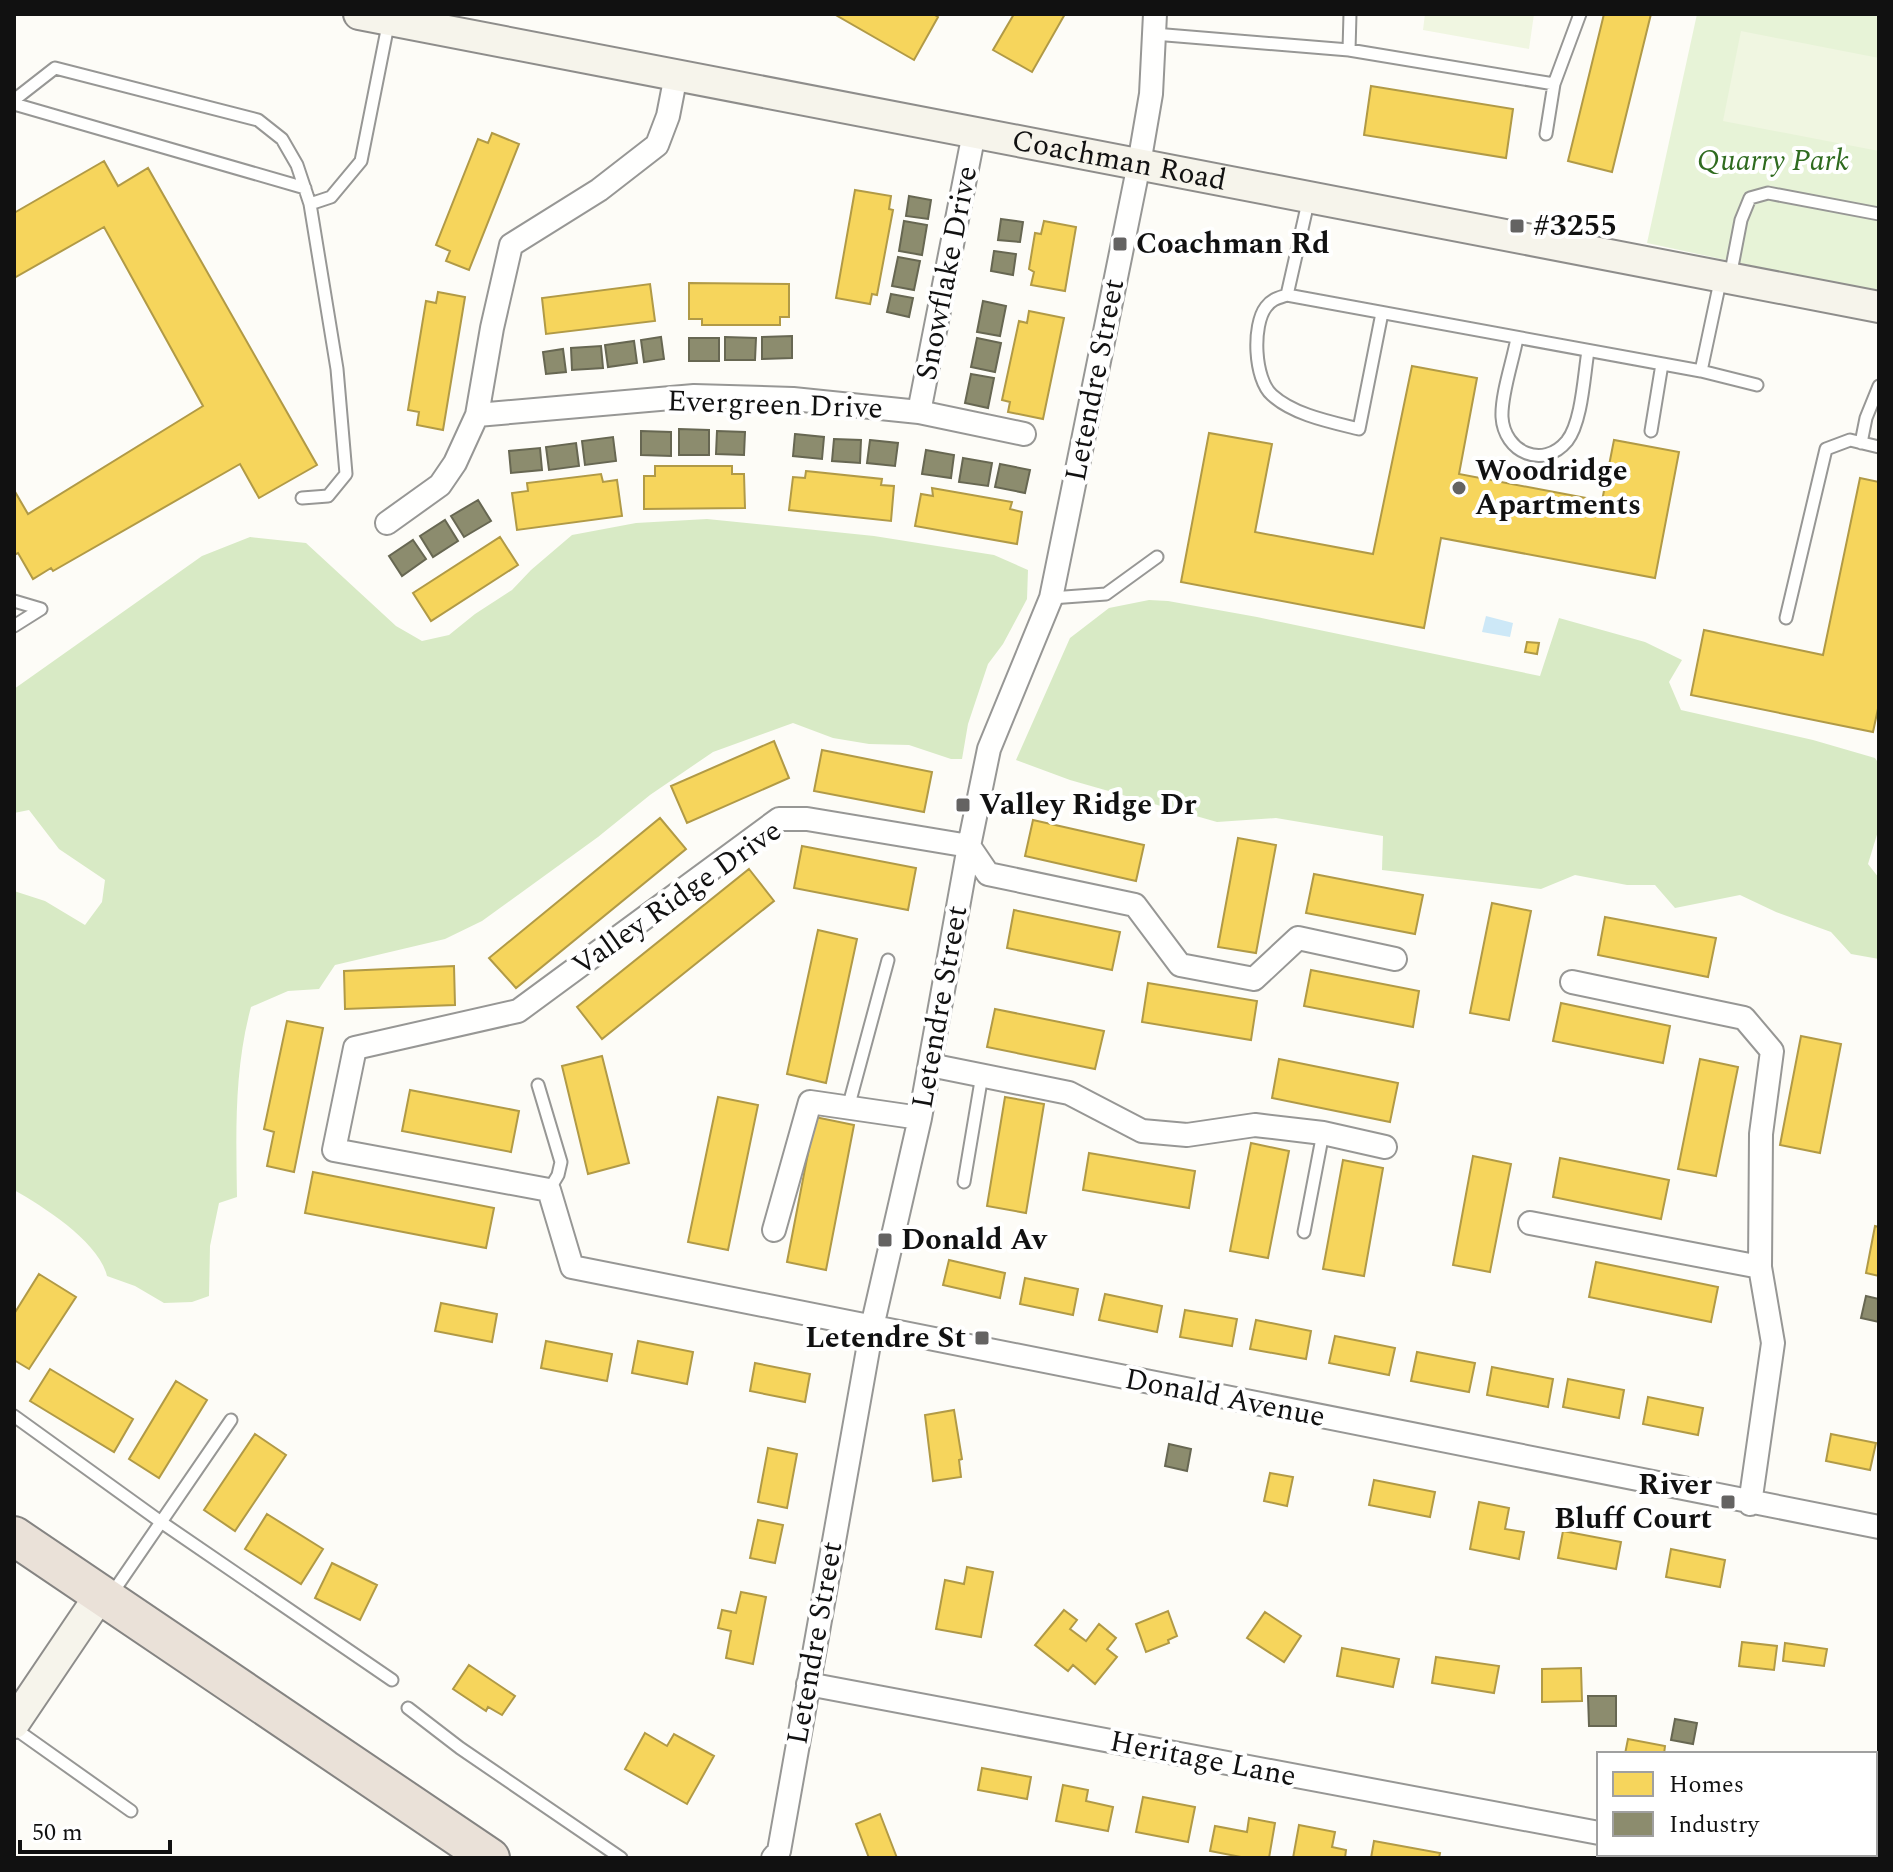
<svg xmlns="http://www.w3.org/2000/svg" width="1893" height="1872" viewBox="0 0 1893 1872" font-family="Spectral,serif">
  <rect width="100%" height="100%" fill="#fdfcf7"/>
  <!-- green -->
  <path fill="#e7f3d7" d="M1697,14H1879V293L1647,243Z"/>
  <!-- forest -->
  <path fill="#d8eac5" d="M707,519L874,536L994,555L1028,570L1027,599L1003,644L988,664L968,724L962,759H951L909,745L869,744L833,738L793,723L713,752L650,795L598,837L482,921L445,939L335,965L319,989L288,991L251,1007C234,1070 236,1132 237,1197L219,1203L210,1246L209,1296L192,1302L164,1303L135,1286L107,1276C99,1242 44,1207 14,1190V891L45,901L85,925L102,902L105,880L59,849L29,810L14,813V689L202,556L250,537L306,543L396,626L422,641L449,635L475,614L512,590L531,570L572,535L636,523Z
    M1149,600L1168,601L1257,617L1540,676L1559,618L1645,642L1682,660L1669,682L1681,710L1813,740L1875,758L1879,764V828L1868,864L1879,878V959L1851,954L1831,932L1776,912L1740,895L1675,908L1655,885H1627L1575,875L1541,889L1382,870L1383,836L1276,818L1217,822L1070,780L1016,760L1070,638L1109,608Z"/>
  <!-- pitch -->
  <path fill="#f0f6e1" d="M1425,14H1534L1529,49L1423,30Z
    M1741,31L1879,58V151L1723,121Z"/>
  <!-- water -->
  <path fill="#cde8f7" d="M1486,616L1513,623L1510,637L1482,632Z"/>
  <!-- homes -->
  <path fill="#f6d55c" stroke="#b19a46" stroke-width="2" d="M834,14H933L938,17L914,60Z
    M1014,14H1065L1032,72L993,50Z
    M1604,14H1651L1612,172L1568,161Z
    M1371,86L1513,109L1506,158L1364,135Z
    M492,133L519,144L469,270L446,261L450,251L436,245L478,139L488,143Z
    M104,161L118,186L148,168L317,465L259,498L240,464L53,571L51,568L33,579L18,553L14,555V490L28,514L203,406L104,227L14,278V213Z
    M855,190L891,196L889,209L893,210L877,295L872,294L870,304L836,298Z
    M1044,221L1076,227L1065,291L1031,285L1034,272L1029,269L1035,233L1041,234Z
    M689,283L789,284V317H780V325H702V319H689Z
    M650,284L655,321L546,334L542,298Z
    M438,292L465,297L443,430L417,425L419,412L408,410L426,301L436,303Z
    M1029,311L1064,318L1043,419L1008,412L1010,402L1002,400L1019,321L1027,323Z
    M1412,366L1477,378L1459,474L1602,501L1614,440L1679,452L1655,578L1441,538L1424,628L1181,582L1209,433L1272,444L1255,532L1373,554Z
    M655,466H732V474H744L745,508L644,509V476H655Z
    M806,471L882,479L881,485L894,486L891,521L789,510L793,477L805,478Z
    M601,474L603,482L617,480L622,516L517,530L512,493L528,491L527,483Z
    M1860,478L1879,482V704L1873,732L1691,695L1704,630L1823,655Z
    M932,488L1012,502L1010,509L1022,512L1017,544L915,526L921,494L933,496Z
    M500,537L518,565L431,621L413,593Z
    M1527,642L1539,643L1537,654L1525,652Z
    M774,741L789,778L687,823L671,786Z
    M822,750L932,772L924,812L814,791Z
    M660,818L686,849L516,988L489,958Z
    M1033,820L1144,845L1136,881L1025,856Z
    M1238,838L1276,845L1256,953L1218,947Z
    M802,846L916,868L908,910L794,888Z
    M749,869L774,901L602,1039L577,1007Z
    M1314,874L1423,895L1415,934L1306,913Z
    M1492,903L1531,911L1509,1020L1470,1013Z
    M1014,910L1120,932L1112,970L1007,948Z
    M1605,917L1716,938L1708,977L1598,955Z
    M818,930L857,939L826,1083L787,1074Z
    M454,966L455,1005L345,1009L344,971Z
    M1311,970L1419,991L1413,1027L1304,1006Z
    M1148,983L1257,1001L1251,1040L1142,1022Z
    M1561,1003L1670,1026L1663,1063L1553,1041Z
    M995,1009L1104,1031L1095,1069L987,1047Z
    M287,1021L323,1028L294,1172L267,1166L274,1132L264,1129Z
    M1801,1036L1841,1044L1820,1153L1780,1145Z
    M602,1056L629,1163L588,1174L562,1066Z
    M1279,1059L1398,1083L1390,1122L1272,1098Z
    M1700,1059L1738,1067L1716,1176L1678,1169Z
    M410,1090L519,1111L511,1152L402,1131Z
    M718,1097L758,1105L728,1250L688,1242Z
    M1005,1097L1044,1104L1026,1213L987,1206Z
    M815,1117L854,1125L826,1270L787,1262Z
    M1251,1143L1289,1151L1268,1258L1230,1251Z
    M1089,1153L1195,1171L1189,1208L1083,1190Z
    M1473,1156L1511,1164L1490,1272L1453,1265Z
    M1560,1158L1669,1180L1661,1219L1553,1197Z
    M1343,1160L1383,1168L1364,1276L1323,1269Z
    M313,1172L494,1208L486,1248L305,1213Z
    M1875,1226L1879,1227V1276L1866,1273Z
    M949,1260L1005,1273L1000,1298L943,1285Z
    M1596,1262L1718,1287L1711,1322L1589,1297Z
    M39,1274L76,1297L29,1369L14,1360V1314Z
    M1025,1278L1078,1289L1073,1315L1020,1304Z
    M1105,1294L1162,1306L1157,1332L1099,1320Z
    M441,1303L497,1314L492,1342L435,1331Z
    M1185,1310L1237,1319L1232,1346L1180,1337Z
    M1256,1320L1311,1331L1306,1359L1250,1349Z
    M1335,1336L1395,1348L1389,1375L1329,1363Z
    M546,1341L612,1354L607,1381L541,1368Z
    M638,1341L693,1352L687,1384L632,1373Z
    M1417,1352L1475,1363L1469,1392L1411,1381Z
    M755,1363L810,1374L805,1402L750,1391Z
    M1492,1367L1553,1379L1548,1407L1487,1395Z
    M50,1369L133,1419L114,1452L30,1401Z
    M1568,1379L1624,1390L1619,1418L1563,1407Z
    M176,1381L207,1400L159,1478L129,1459Z
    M1648,1397L1703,1408L1698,1435L1643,1424Z
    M954,1410L962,1459L959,1460L961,1477L933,1481L925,1415Z
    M255,1434L286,1455L235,1531L204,1510Z
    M1831,1434L1876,1443L1870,1470L1826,1461Z
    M768,1448L797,1454L787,1508L758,1502Z
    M1270,1473L1293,1477L1287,1506L1264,1501Z
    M1374,1480L1435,1492L1430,1517L1369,1505Z
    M1479,1502L1509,1508L1505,1529L1524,1532L1519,1559L1470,1549Z
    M267,1514L323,1549L301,1584L245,1549Z
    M758,1520L783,1525L775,1563L750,1558Z
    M1563,1531L1621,1542L1616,1569L1558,1558Z
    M1671,1549L1725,1560L1720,1587L1666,1577Z
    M332,1563L377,1585L360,1620L315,1598Z
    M967,1567L993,1572L981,1637L936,1629L945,1580L964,1584Z
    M741,1592L766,1597L753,1664L726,1658L731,1631L718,1628L722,1610L736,1613Z
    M1064,1610L1077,1620L1070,1629L1086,1641L1099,1624L1116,1638L1107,1649L1117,1657L1095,1684L1073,1665L1068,1671L1035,1645Z
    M1168,1611L1177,1636L1168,1640L1169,1643L1146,1652L1136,1624Z
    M1265,1612L1301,1636L1284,1662L1247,1638Z
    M1742,1642L1777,1646L1774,1670L1739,1666Z
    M1785,1643L1827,1649L1824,1666L1783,1661Z
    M1342,1648L1399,1659L1393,1687L1337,1676Z
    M1436,1657L1499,1666L1494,1693L1432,1683Z
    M469,1665L515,1696L502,1715L488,1707L486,1711L453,1689Z
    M1581,1668L1582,1701L1542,1702V1669Z
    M645,1733L667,1746L674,1734L714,1756L687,1804L625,1769Z
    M1628,1739L1665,1746L1664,1754H1625Z
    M982,1768L1031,1777L1027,1799L978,1790Z
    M1063,1785L1088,1790L1086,1801L1113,1807L1108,1831L1056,1821Z
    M1143,1797L1195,1807L1188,1842L1136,1832Z
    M880,1814L897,1858H869L856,1824Z
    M1249,1818L1275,1823L1269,1858H1246L1210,1851L1215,1826L1247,1832Z
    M1299,1825L1335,1832L1332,1847L1346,1850L1345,1858H1293Z
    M1374,1841L1440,1853L1439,1858H1371Z"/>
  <!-- industry -->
  <path fill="#8c8c6e" stroke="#676752" stroke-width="2" d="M909,196L931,200L928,219L906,216Z
    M1001,219L1023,222L1020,242L998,240Z
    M904,221L927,225L922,255L899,251Z
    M994,251L1016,254L1013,275L991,271Z
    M898,257L920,261L914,290L892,286Z
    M891,294L913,298L909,317L887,312Z
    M983,301L1006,306L1000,336L977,332Z
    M792,336V358L762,359V337Z
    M661,337L664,359L644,362L641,340Z
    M725,337L756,338L755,360H725Z
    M689,338H719V361H689Z
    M977,338L1001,343L995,372L971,367Z
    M634,341L637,363L608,367L605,345Z
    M601,346L603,368L572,370L571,348Z
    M563,349L566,372L546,374L543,352Z
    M971,374L994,378L988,408L965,403Z
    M679,429L709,430V455H679Z
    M641,431L671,432V456L641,455Z
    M717,431L745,432L744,455L716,454Z
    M795,434L824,437L822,459L793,456Z
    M613,437L616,461L585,465L582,441Z
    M834,439L861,440L860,463L832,461Z
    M870,440L898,443L895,466L867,463Z
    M576,443L579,466L549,470L546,447Z
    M540,448L542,470L511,473L509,451Z
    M926,450L954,455L951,478L922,474Z
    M963,458L992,463L988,486L959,482Z
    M1000,464L1030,470L1025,493L995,487Z
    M478,500L491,521L464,537L451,516Z
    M445,520L458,541L433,557L420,536Z
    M413,540L426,559L402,576L389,556Z
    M1866,1296L1879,1299V1322L1861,1318Z
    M1169,1444L1191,1449L1187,1471L1165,1466Z
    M1588,1696H1616V1726H1589Z
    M1675,1719L1697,1723L1693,1744L1671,1740Z
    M1875,1766L1879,1767V1796L1875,1795Z"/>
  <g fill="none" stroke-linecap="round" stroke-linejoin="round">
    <!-- lane casing -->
    <g stroke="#979795" stroke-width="15">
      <path id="lane" d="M1154,34L1349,50L1554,84
        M1349,50L1350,14
        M14,100L55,68L258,120L282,139L297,165L310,204L337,369L346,474L328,496L302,498
        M14,104L305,188
        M1546,134L1554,84L1580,14
        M310,204L331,197L361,161L389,20
        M1730,277L1741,220L1750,198L1768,193L1879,214
        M1287,295L1309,198
        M1382,313L1359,429C1331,422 1294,415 1272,395C1254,379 1252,325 1266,307C1272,299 1278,298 1287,295L1701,371L1757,385
        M1517,338C1513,361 1501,394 1502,417C1504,452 1543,470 1567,441C1582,422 1584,375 1588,351
        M1701,371L1721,277
        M1651,431L1662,364
        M1861,443L1866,418L1879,386
        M1051,598L1106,594L1157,557
        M14,601L41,609L14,626
        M1786,618L1826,449L1850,440L1879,447
        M538,1085L561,1162L558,1175L549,1190
        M848,1108L888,960
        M964,1182L982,1075
        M1304,1232L1323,1133
        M14,1416L161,1522L392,1680
        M111,1595L231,1420
        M408,1708L460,1748L621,1858
        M14,1728L131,1811"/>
    </g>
    <!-- street casing -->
    <g stroke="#979795" stroke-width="26">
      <path id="street" d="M919,412L974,133
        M477,415L694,396L793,399L919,412L1024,434
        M387,523L440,485L455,463L477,415L492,328L511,245L599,190L657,145L668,116L676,75
        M1395,959L1298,938L1254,979L1180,965L1135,905L988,874L969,846L807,819H779L518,1011L355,1048L334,1150L549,1190L572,1267L1879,1527
        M1572,982L1744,1018L1772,1051L1761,1134L1760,1267L1773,1343L1750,1504
        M930,1065L1069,1093L1142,1131L1187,1135L1255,1125L1323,1133L1385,1147
        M1530,1223L1760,1267
        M774,1230L810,1102L920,1118
        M808,1684L1599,1833
        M1712,1854L1734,1858
        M773,1858L779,1851L872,1327L920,1118L969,846L989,749L1051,598L1139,164L1151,94L1155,14"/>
    </g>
    <!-- secondary casing -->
    <g stroke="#8e8d8b" stroke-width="34">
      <g id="secondary">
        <path id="s1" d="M359,14L1879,307"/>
        <path d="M14,1723L101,1594"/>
      </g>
    </g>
    <!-- highway casing -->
    <g stroke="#858482" stroke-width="42">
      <path id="highway" d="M14,1536L490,1858"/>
    </g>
    <!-- lane -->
    <use href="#lane" stroke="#fffffe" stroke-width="11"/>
    <!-- street -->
    <use href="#street" stroke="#fffffe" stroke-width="22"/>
    <!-- secondary -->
    <use href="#secondary" stroke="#f6f4eb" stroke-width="30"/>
    <!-- highway -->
    <use href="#highway" stroke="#eae1d8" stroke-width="38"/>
  </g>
  <!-- markers -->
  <g fill="#646362" stroke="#fff" stroke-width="3">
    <rect x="1509" y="218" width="16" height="16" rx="4"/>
    <rect x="1112" y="236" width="16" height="16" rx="4"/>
    <circle cx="1459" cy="488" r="8"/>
    <rect x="955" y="797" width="16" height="16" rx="4"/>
    <rect x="877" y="1232" width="16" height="16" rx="4"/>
    <rect x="974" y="1330" width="16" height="16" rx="4"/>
    <rect x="1720" y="1494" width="16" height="16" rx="4"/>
  </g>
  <g text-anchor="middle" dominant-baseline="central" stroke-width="8" stroke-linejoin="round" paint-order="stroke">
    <!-- street labels -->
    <g font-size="30" fill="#111" stroke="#fff">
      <text stroke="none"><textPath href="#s1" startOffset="774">Coachman Road</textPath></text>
      <text transform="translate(947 273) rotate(-79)">Snowflake Drive</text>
      <text transform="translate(1095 380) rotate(-79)">Letendre Street</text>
      <text transform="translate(775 405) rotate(2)">Evergreen Drive</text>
      <text transform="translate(677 898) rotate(-35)">Valley Ridge Drive</text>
      <text transform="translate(940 1007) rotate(-80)">Letendre Street</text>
      <text transform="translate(1225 1398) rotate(11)">Donald Avenue</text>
      <text transform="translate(815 1643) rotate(-80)">Letendre Street</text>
      <text transform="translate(1203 1759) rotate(11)">Heritage Lane</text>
    </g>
    <!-- park labels -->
    <g font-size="30" font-style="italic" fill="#2f6b1f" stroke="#fff">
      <text x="1773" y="161">Quarry Park</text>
    </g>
    <!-- poi labels -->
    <g font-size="30" font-weight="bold" fill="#111" stroke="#fff" text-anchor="start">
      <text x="1533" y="226">#3255</text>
      <text x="1136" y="244">Coachman Rd</text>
      <text x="1475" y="471">Woodridge<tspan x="1475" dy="34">Apartments</tspan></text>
      <text x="979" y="805">Valley Ridge Dr</text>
      <text x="901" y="1240">Donald Av</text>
      <text x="966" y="1338" text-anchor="end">Letendre St</text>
      <text x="1712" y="1485" text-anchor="end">River<tspan x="1712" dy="34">Bluff Court</tspan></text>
    </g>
  </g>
  <!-- border -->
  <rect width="1893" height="1872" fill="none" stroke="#111111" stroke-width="32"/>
  <!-- legend -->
  <rect x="1597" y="1752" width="280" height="104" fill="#ffffff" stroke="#a0a0a0" stroke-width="2"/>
  <rect x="1613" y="1772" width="40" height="24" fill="#f6d55c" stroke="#a0a0a0" stroke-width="2"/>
  <text x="1669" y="1792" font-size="24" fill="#111111">Homes</text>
  <rect x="1613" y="1812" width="40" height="24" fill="#8c8c6e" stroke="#a0a0a0" stroke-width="2"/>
  <text x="1669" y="1832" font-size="24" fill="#111111">Industry</text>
  <!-- scale -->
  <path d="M20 1840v12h150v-12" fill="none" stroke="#111111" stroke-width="4"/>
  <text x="32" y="1840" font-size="24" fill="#111111" stroke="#ffffff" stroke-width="6" paint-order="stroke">50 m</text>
</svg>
